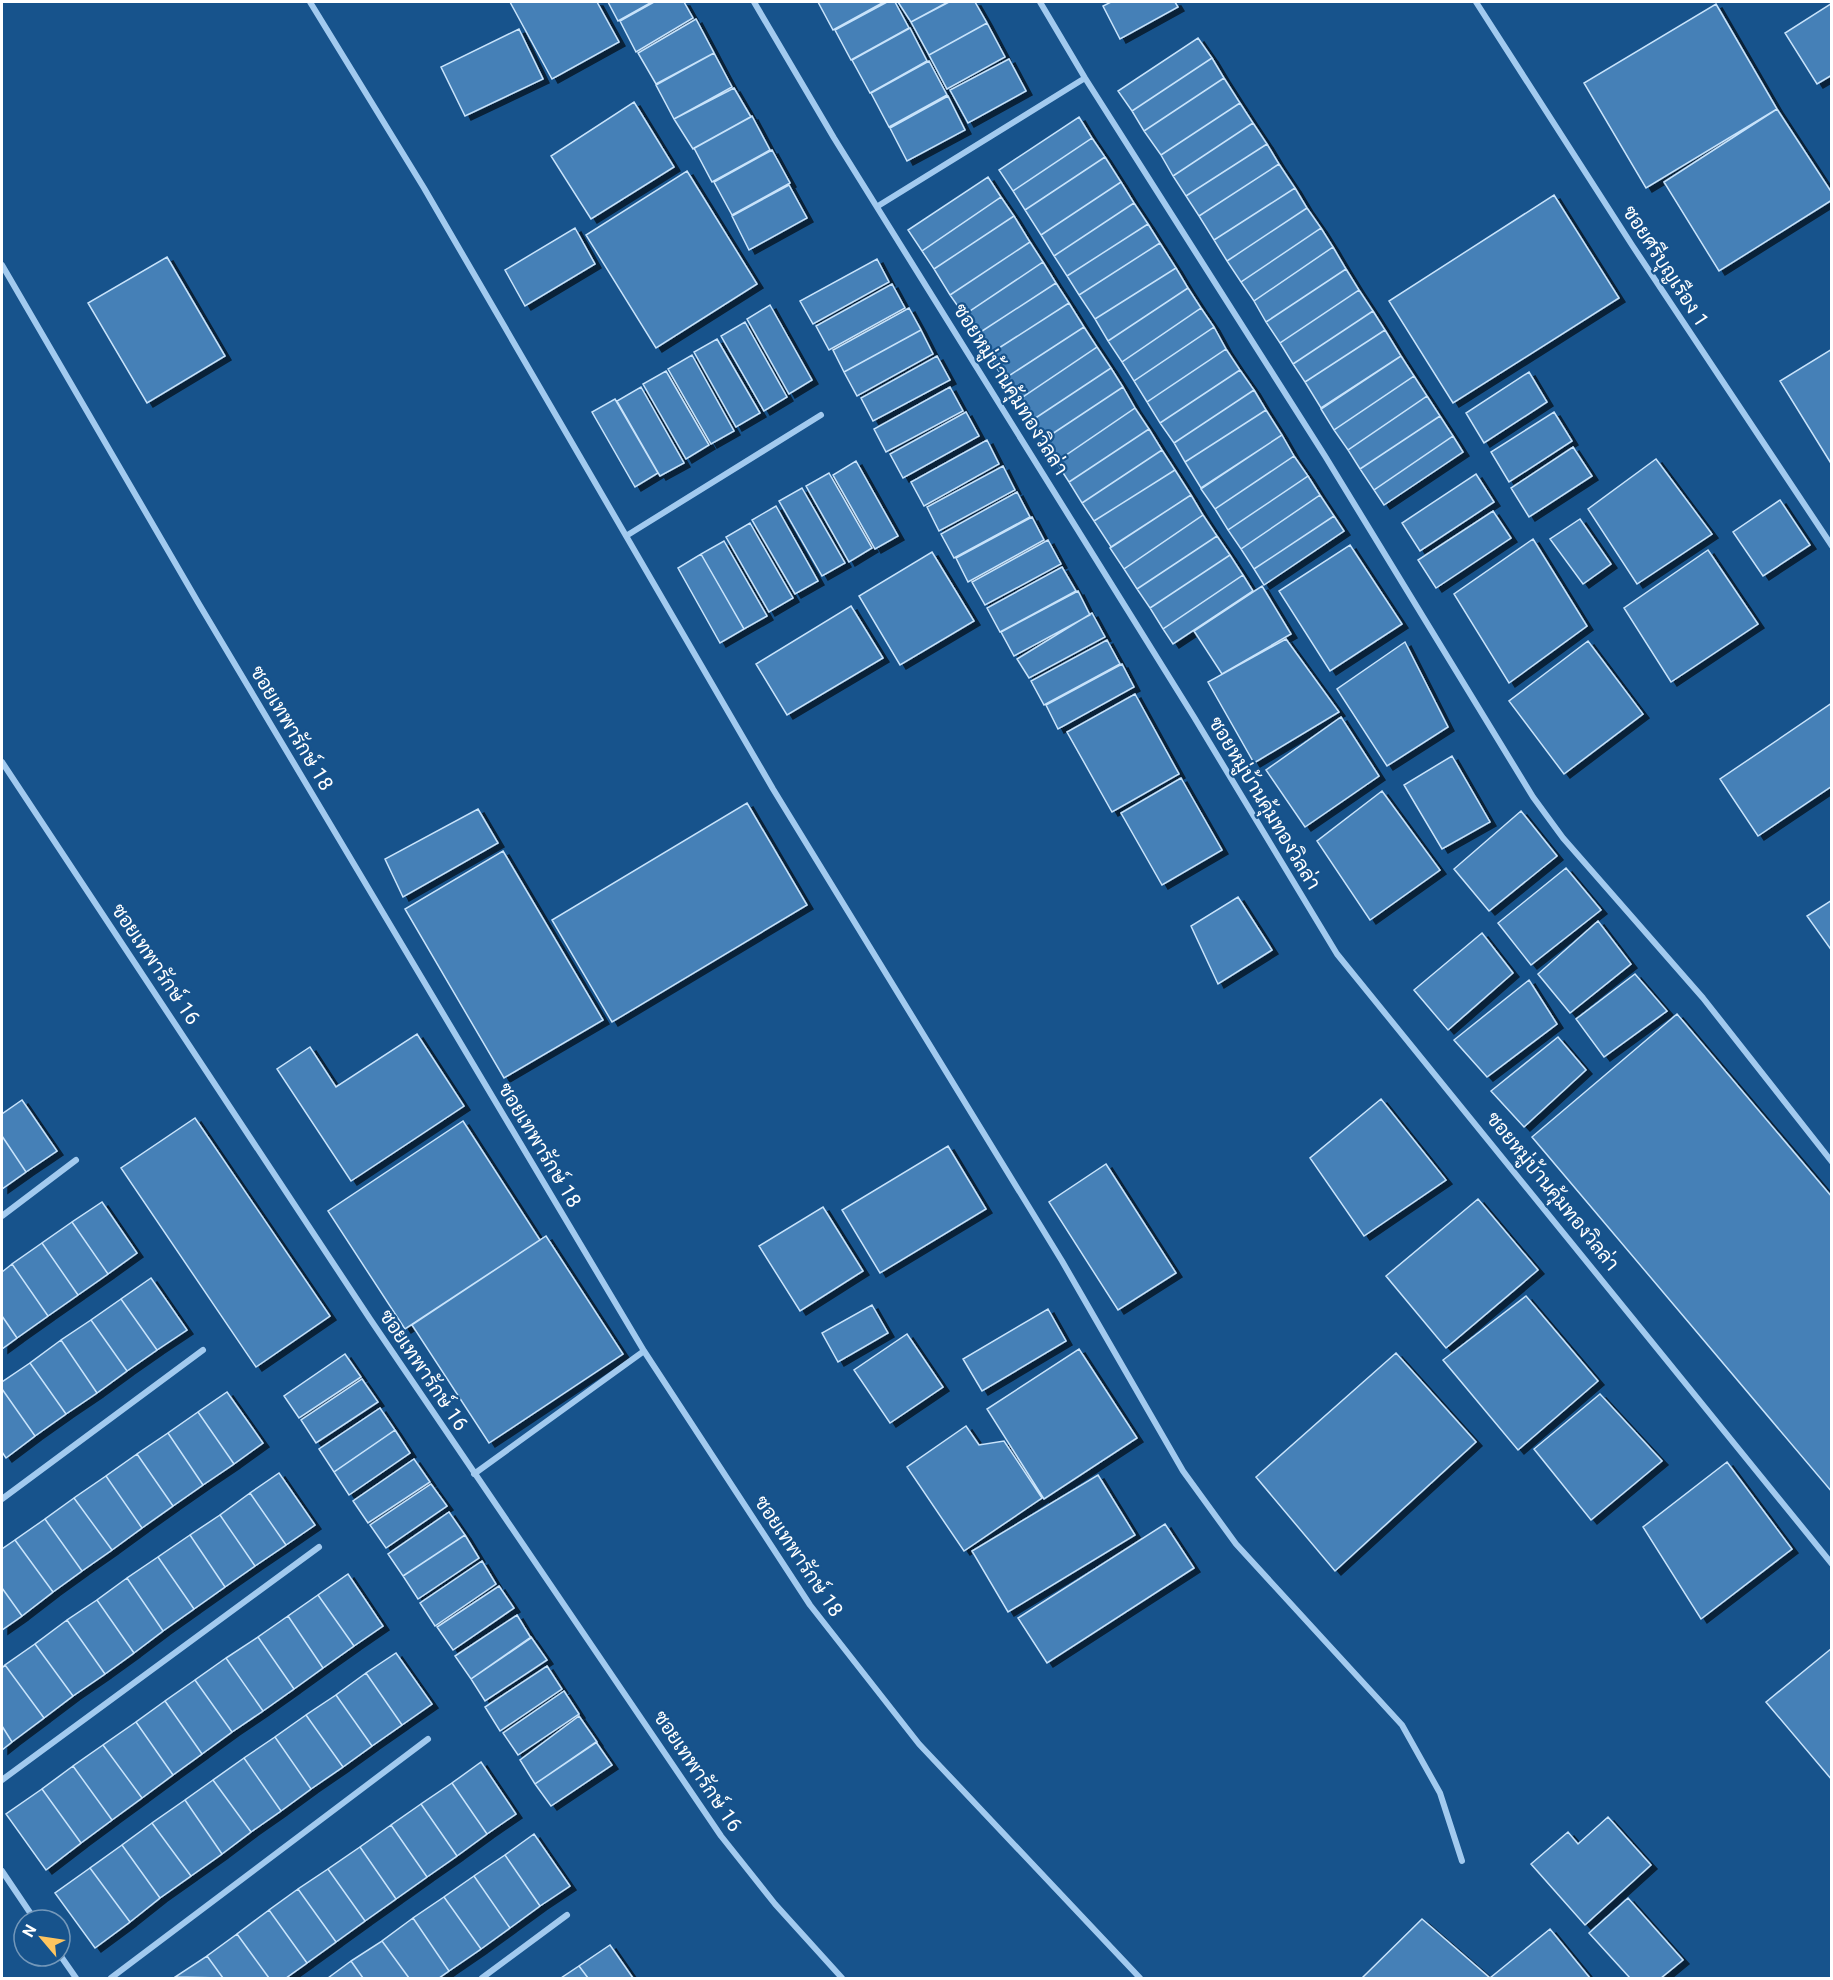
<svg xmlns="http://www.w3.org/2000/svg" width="1833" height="1980" viewBox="0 0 1833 1980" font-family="Roboto,Sarabun,sans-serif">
  <defs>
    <filter id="shadow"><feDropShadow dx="6" dy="4" stdDeviation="0" flood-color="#0009"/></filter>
  </defs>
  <rect width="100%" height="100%" fill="#17538c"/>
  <!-- building -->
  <path fill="#4480b7" stroke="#c8e3fb" stroke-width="1.5" filter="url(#shadow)" d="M510,2H597L619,42L552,79Z
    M608,2H652L618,21Z
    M654,2H684L693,18L636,52L620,21Z
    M818,2H884L833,30Z
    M887,2H895L909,28L851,60L835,30Z
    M898,2H948L911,22Z
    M949,2H975L987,23L929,55L911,22Z
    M1111,2H1175L1178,7L1120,39L1103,6Z
    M1832,3V75L1817,84L1785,33Z
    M1716,4L1777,109L1646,188L1584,83Z
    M696,19L714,53L656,84L638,53Z
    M987,23L1005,57L947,89L929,55Z
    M910,28L927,61L870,93L852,60Z
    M519,29L543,79L465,116L441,67Z
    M1198,38L1212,58L1132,111L1118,91Z
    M714,53L732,87L674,119L656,85Z
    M1212,58L1224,78L1144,131L1132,111Z
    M1009,59L1026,91L968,123L950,90Z
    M929,61L947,95L889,127L871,93Z
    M1224,78L1240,103L1161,155L1144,131Z
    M734,88L751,117L693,149L674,119Z
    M948,96L965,130L907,161L890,128Z
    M634,102L674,167L591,219L551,156Z
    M1240,103L1253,123L1173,176L1161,155Z
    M1777,109L1832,193V200L1719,271L1664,182Z
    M752,116L770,150L712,182L694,148Z
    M1079,117L1092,138L1013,191L999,170Z
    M1253,123L1267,144L1186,196L1173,176Z
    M1092,138L1105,157L1025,210L1013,191Z
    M1267,144L1279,164L1199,216L1186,196Z
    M772,150L790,183L732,215L714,182Z
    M1105,157L1121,182L1041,235L1025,210Z
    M1279,164L1295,188L1214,240L1199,216Z
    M687,171L757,284L656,348L586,235Z
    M988,177L1001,197L922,251L908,230Z
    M1121,182L1134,203L1054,256L1041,235Z
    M789,185L807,218L749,250L732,216Z
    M1295,188L1307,208L1227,261L1214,240Z
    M1554,195L1619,298L1453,403L1389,301Z
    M1001,197L1014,216L934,269L922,251Z
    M1134,203L1148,224L1067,276L1054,256Z
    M1307,208L1321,228L1241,282L1227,261Z
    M1014,216L1030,242L950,295L934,269Z
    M1148,224L1160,243L1079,295L1067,276Z
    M575,228L595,264L525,306L505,270Z
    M1321,228L1333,247L1254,301L1241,282Z
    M1030,242L1043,262L964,315L950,295Z
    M1160,243L1176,268L1095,319L1079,295Z
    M1333,247L1346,269L1266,322L1254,301Z
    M167,257L225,356L147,403L88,303Z
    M877,259L889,282L813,324L800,301Z
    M1043,262L1056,283L976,335L964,315Z
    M1176,268L1188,288L1108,341L1095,319Z
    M1346,269L1359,290L1280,343L1266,322Z
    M1056,283L1069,303L988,355L976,335Z
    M892,284L905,308L829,350L816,326Z
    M1188,288L1201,308L1122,362L1108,341Z
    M1359,290L1373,311L1293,364L1280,343Z
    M1069,303L1084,327L1004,379L988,355Z
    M770,305L812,380L789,394L747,319Z
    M909,308L921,330L844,372L833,350Z
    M1201,308L1214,327L1134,381L1122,362Z
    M1373,311L1385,330L1305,382L1293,364Z
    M745,322L787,397L764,411L721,336Z
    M1084,327L1097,347L1017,401L1004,379Z
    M1214,327L1226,349L1147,402L1134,381Z
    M921,330L933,354L857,396L844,372Z
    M1385,330L1401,356L1321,408L1305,382Z
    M717,339L760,413L736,427L694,352Z
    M1097,347L1111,368L1031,421L1017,401Z
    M1226,349L1240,370L1160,423L1147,402Z
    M1832,349V465L1780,381Z
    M692,355L734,431L711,444L668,369Z
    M937,356L950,380L873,421L861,398Z
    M1401,356L1414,376L1334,430L1321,409Z
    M1111,368L1123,387L1043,440L1031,421Z
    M1240,370L1254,390L1174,443L1160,423Z
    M666,371L709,445L686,459L643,384Z
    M1529,372L1547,402L1484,443L1466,413Z
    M1414,376L1427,396L1348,450L1334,430Z
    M641,387L684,463L660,476L617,401Z
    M950,387L963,411L886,452L874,429Z
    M1123,387L1135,408L1056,462L1043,440Z
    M1254,390L1266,410L1185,462L1174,443Z
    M1427,396L1440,416L1360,469L1348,450Z
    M615,399L658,473L635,487L592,412Z
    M1135,408L1149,429L1069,482L1056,462Z
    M1266,410L1282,435L1201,488L1185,462Z
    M966,412L979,436L903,478L890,454Z
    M1554,412L1572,441L1509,482L1491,452Z
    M1440,416L1453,436L1374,490L1360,469Z
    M1149,429L1162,450L1082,503L1069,482Z
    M1282,435L1294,456L1215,509L1201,489Z
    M1453,436L1463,452L1384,505L1374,490Z
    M987,440L999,464L924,506L911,482Z
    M1573,447L1592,476L1529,517L1511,488Z
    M1162,450L1175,470L1094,521L1082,503Z
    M1294,456L1308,476L1228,530L1215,509Z
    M1656,459L1712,534L1637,584L1588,509Z
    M856,461L898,536L875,549L833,475Z
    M1003,466L1015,490L939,531L927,507Z
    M1175,470L1191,495L1111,547L1094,521Z
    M829,473L872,548L849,562L806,486Z
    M1476,474L1494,502L1420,551L1402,523Z
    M1308,476L1320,495L1241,549L1228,530Z
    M802,488L845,563L822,576L779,501Z
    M1017,492L1030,517L954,558L941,534Z
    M1191,495L1203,515L1124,569L1110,548Z
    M1320,495L1334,516L1254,569L1241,549Z
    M1780,500L1810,545L1763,576L1733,532Z
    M776,506L818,581L795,594L752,520Z
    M1493,511L1511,538L1436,588L1418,560Z
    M1203,515L1217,536L1137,589L1124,569Z
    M1334,516L1344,531L1264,585L1254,569Z
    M1032,517L1044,540L968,582L956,558Z
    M1580,519L1611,564L1583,584L1550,539Z
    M750,523L793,598L769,612L726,537Z
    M1217,536L1230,555L1150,608L1137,589Z
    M1533,539L1587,626L1509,683L1454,594Z
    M1048,540L1061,564L985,605L972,582Z
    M724,541L767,616L744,629L701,554Z
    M1350,545L1402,624L1330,671L1279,591Z
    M1708,550L1758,624L1671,682L1624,608Z
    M932,552L974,621L900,665L859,596Z
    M701,554L744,629L720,643L678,568Z
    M1230,555L1243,575L1163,629L1150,608Z
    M1062,567L1076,591L1000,632L987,608Z
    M1243,575L1253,591L1173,644L1163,629Z
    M1262,586L1291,634L1222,674L1194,631Z
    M1078,591L1090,615L1014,656L1001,632Z
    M851,606L883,658L787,715L756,664Z
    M1092,613L1105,637L1029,678L1017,659Z
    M1286,639L1339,712L1254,763L1208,682Z
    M1107,640L1120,664L1044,705L1031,681Z
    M1588,641L1643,714L1564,774L1509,701Z
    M1405,642L1448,727L1387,766L1337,689Z
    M1122,664L1134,687L1058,729L1046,705Z
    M1135,694L1179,774L1112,812L1067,732Z
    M1832,703V786L1758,836L1720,779Z
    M1341,717L1379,776L1305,827L1266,770Z
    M1452,756L1490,822L1442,849L1404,785Z
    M1181,778L1222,850L1162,885L1121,813Z
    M1382,791L1440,870L1370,920L1317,841Z
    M747,803L807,905L612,1022L552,920Z
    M478,809L498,843L403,897L385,859Z
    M1521,811L1557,856L1489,911L1454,869Z
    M503,851L603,1020L504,1078L405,909Z
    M1566,868L1601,910L1531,965L1498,923Z
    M1238,897L1272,950L1218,984L1191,926Z
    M1832,900V951L1807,916Z
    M1598,921L1631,964L1570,1013L1538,974Z
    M1482,933L1513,973L1448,1030L1414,990Z
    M1635,974L1667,1011L1604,1057L1576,1019Z
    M1529,980L1557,1024L1487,1077L1454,1040Z
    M1677,1014L1832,1197V1492L1532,1137Z
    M417,1034L464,1106L351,1181L277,1069L310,1047L336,1087Z
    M1558,1037L1586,1070L1524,1127L1491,1091Z
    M1381,1099L1446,1180L1364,1236L1310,1158Z
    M22,1100L57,1151L26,1172L2,1136V1114Z
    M195,1118L330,1316L256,1367L121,1168Z
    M463,1121L540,1240L405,1329L328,1211Z
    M2,1136L26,1172L2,1189Z
    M948,1146L986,1209L880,1273L842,1210Z
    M1106,1164L1176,1273L1118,1310L1049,1202Z
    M1478,1199L1538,1270L1446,1348L1386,1276Z
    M102,1202L137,1253L108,1274L72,1222Z
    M823,1207L863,1271L800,1311L759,1246Z
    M72,1222L108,1274L78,1295L42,1243Z
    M546,1236L623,1354L489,1443L412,1325Z
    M42,1243L78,1295L48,1316L12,1264Z
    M12,1264L48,1316L17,1338L2,1316V1272Z
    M151,1278L187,1330L157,1350L121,1299Z
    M1526,1296L1598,1381L1518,1450L1443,1360Z
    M121,1299L157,1350L127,1371L91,1320Z
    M872,1305L888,1333L838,1362L822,1333Z
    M1048,1309L1066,1341L982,1391L963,1359Z
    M2,1316L17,1338L2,1349Z
    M91,1320L127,1371L97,1393L61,1340Z
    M907,1334L943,1387L890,1423L854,1370Z
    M61,1340L97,1393L66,1414L30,1363Z
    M1079,1349L1137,1438L1044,1499L987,1409Z
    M1396,1353L1476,1442L1335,1571L1256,1477Z
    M345,1354L361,1377L299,1418L284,1396Z
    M30,1363L66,1414L35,1436L2,1389V1382Z
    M362,1379L378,1402L316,1443L301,1420Z
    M2,1389L35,1436L6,1458L2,1452Z
    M227,1392L263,1443L234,1464L198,1412Z
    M1600,1394L1662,1461L1591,1520L1534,1449Z
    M380,1408L395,1430L334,1472L319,1449Z
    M198,1412L234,1464L203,1485L168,1433Z
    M966,1426L979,1445L1004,1441L1042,1498L964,1551L907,1467Z
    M395,1430L410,1453L349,1495L334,1472Z
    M168,1433L203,1485L173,1506L137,1454Z
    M137,1454L173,1506L142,1528L106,1476Z
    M414,1459L430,1482L368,1523L353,1501Z
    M1727,1462L1792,1549L1701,1619L1643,1527Z
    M279,1473L315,1525L286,1545L250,1493Z
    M1098,1475L1135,1535L1008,1612L972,1551Z
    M106,1476L142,1528L112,1550L74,1498Z
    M431,1484L447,1506L386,1548L370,1525Z
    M250,1493L286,1545L255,1566L220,1515Z
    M74,1498L112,1550L82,1571L45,1519Z
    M449,1512L465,1535L403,1576L388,1554Z
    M220,1515L255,1566L225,1587L190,1535Z
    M45,1519L82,1571L53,1592L15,1540Z
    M1165,1524L1194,1568L1047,1663L1018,1618Z
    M190,1535L225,1587L194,1609L158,1557Z
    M465,1535L479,1558L418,1599L403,1576Z
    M15,1540L53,1592L22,1616L2,1588V1549Z
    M158,1557L194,1609L163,1631L127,1578Z
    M482,1561L496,1584L435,1626L420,1603Z
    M348,1574L383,1626L354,1646L318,1595Z
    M127,1578L163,1631L134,1653L97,1600Z
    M499,1586L514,1608L453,1650L437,1627Z
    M2,1588L22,1616L2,1630Z
    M318,1595L354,1646L323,1668L288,1616Z
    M97,1600L134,1653L105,1674L67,1620Z
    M517,1615L531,1638L471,1679L455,1656Z
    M288,1616L323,1668L294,1689L258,1637Z
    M67,1620L105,1674L73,1696L35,1644Z
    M258,1637L294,1689L263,1711L226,1658Z
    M531,1637L547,1660L485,1701L471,1679Z
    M35,1644L73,1696L44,1718L5,1665Z
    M1832,1648V1780L1766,1702Z
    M396,1653L432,1704L402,1725L366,1673Z
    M226,1658L263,1711L232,1732L195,1680Z
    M5,1665L44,1718L12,1742L2,1726V1668Z
    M547,1666L562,1689L500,1731L485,1707Z
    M366,1673L402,1725L372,1746L336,1695Z
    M195,1680L232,1732L202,1754L165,1701Z
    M564,1691L579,1714L518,1755L503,1733Z
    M336,1695L372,1746L343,1767L306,1715Z
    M165,1701L202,1754L173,1775L136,1722Z
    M306,1715L343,1767L311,1789L275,1737Z
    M579,1716L597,1742L535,1784L520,1760Z
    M136,1722L173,1775L142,1798L103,1745Z
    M2,1726L12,1742L2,1750Z
    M275,1737L311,1789L281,1811L244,1758Z
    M596,1742L612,1765L551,1806L535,1784Z
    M103,1745L142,1798L112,1820L73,1766Z
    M244,1758L281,1811L251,1832L213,1780Z
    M481,1762L516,1814L487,1834L452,1783Z
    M73,1766L112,1820L81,1843L42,1789Z
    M213,1780L251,1832L222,1854L185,1800Z
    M452,1783L487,1834L457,1856L421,1804Z
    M42,1789L81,1843L46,1870L6,1814Z
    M185,1800L222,1854L191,1876L152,1823Z
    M421,1804L457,1856L427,1877L391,1825Z
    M1608,1817L1651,1865L1585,1925L1531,1864L1568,1832L1578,1844Z
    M152,1823L191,1876L160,1898L122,1845Z
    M391,1825L427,1877L396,1899L360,1847Z
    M534,1834L570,1886L540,1906L505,1855Z
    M122,1845L160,1898L130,1922L90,1868Z
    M360,1847L396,1899L365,1921L328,1869Z
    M505,1855L540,1906L510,1928L474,1876Z
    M90,1868L130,1922L95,1948L55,1893Z
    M328,1869L365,1921L336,1942L298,1889Z
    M474,1876L510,1928L481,1949L444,1897Z
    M298,1889L336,1942L307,1963L269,1910Z
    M444,1897L481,1949L449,1971L413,1918Z
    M1628,1898L1683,1960L1661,1978H1630L1589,1933Z
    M269,1910L307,1963L286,1978H269L237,1934Z
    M413,1918L449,1971L439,1978H409L382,1941Z
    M1422,1919L1490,1978H1362Z
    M1550,1929L1590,1978H1490Z
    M237,1934L269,1978H223L207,1956Z
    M382,1941L409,1978H363L351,1961Z
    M610,1945L633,1978H588L579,1966Z
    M207,1956L223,1978L175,1977Z
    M351,1961L363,1978H328Z
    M579,1966L588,1978H561Z"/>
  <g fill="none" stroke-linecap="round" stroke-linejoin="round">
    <!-- minor -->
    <path stroke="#a2caef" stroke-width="6" d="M310,2L424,188L773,789L1062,1261L1183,1471L1236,1544L1402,1725L1440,1793L1462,1861
      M754,2L834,138L1194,717L1337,954L1832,1564
      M1040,2L1085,78L1325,456L1533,797L1563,838L1703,998L1832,1162
      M1476,2L1632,245L1832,546
      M878,206L1085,78
      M2,265L199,604L644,1351L810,1605L919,1744L1140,1978
      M626,536L821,415
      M2,762L370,1319L721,1836L775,1904L842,1978
      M2,1216L76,1160
      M474,1474L644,1351
      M2,1499L203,1350
      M2,1780L319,1547
      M2,1871L35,1920
      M60,1955L76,1978
      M111,1978L428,1739
      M482,1978L567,1915"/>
  </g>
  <g text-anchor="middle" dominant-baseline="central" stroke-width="4.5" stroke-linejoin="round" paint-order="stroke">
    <!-- street labels -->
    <g font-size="20" fill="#fff" stroke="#17538c">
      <text transform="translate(1666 266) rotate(57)">ซอยศรีบุญเรือง 1</text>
      <text transform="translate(1011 389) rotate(58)">ซอยหมู่บ้านคุ้มทองวิลล่า</text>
      <text transform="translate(292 728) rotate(59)">ซอยเทพารักษ์ 18</text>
      <text transform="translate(1265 803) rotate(59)">ซอยหมู่บ้านคุ้มทองวิลล่า</text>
      <text transform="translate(156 964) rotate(56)">ซอยเทพารักษ์ 16</text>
      <text transform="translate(540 1145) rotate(59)">ซอยเทพารักษ์ 18</text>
      <text transform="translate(1553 1191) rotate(51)">ซอยหมู่บ้านคุ้มทองวิลล่า</text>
      <text transform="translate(424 1370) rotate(56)">ซอยเทพารักษ์ 16</text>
      <text transform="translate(799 1556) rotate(56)">ซอยเทพารักษ์ 18</text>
      <text transform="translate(698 1771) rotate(56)">ซอยเทพารักษ์ 16</text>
    </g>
  </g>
  <!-- border -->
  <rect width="1833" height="1980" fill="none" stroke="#ffffff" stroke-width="6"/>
  <!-- north arrow -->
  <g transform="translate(42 1938) rotate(299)"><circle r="28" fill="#17538c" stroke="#7498ba" stroke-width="1.5"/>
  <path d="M0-4.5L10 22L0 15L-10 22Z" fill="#ffc55f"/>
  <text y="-9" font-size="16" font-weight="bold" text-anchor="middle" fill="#ffffff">N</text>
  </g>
</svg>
